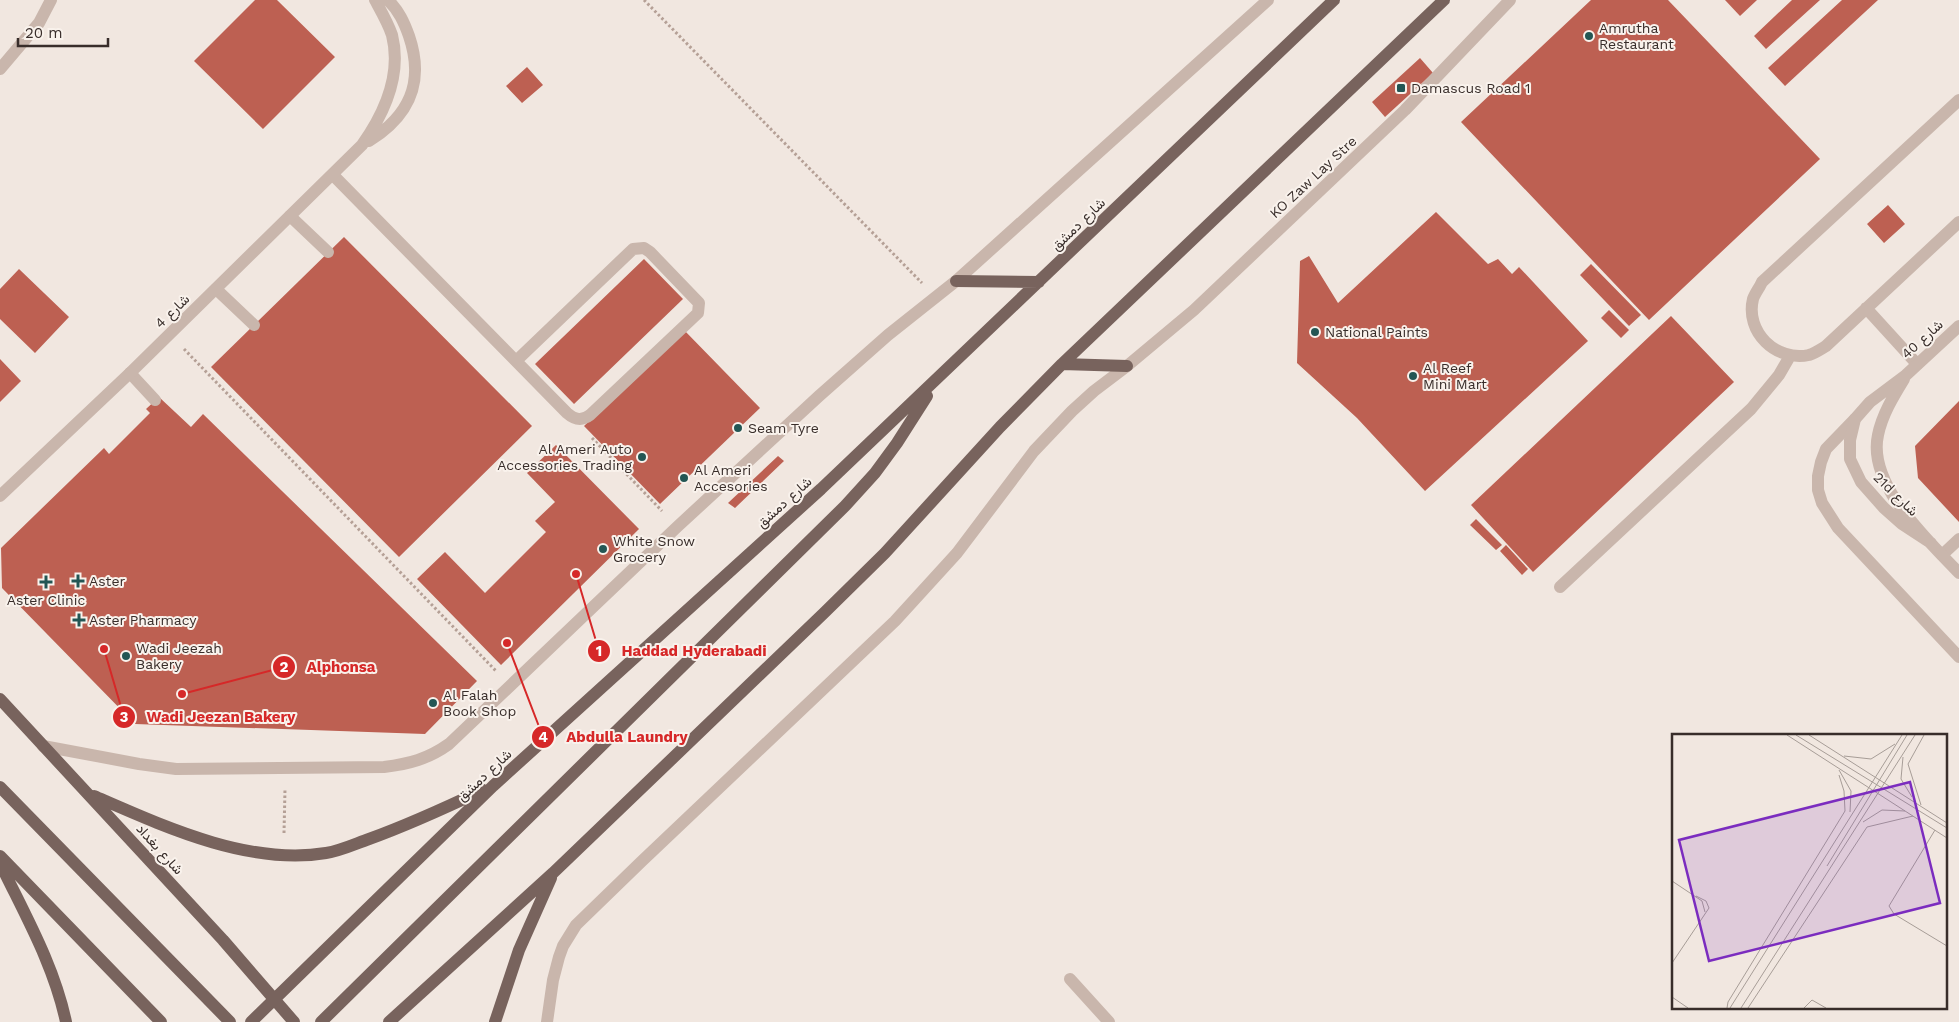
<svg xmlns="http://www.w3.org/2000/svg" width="1959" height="1022" viewBox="0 0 1959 1022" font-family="'Work Sans',Vazirmatn,sans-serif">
  <rect width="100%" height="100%" fill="#f1e7e0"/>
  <!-- building -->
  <path fill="#bd6052" d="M255,0H277L335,57L263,129L194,61Z
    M1591,0H1668L1820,159L1649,320L1461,122Z
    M1725,0H1757L1740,16Z
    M1792,0H1820L1766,49L1754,36Z
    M1842,0H1878L1785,86L1768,68Z
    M1420,58L1433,73L1385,117L1372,102Z
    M527,67L543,85L522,103L506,86Z
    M1888,205L1905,224L1884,243L1867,224Z
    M1436,212L1488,264L1498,259L1512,274L1519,267L1588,341L1425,491L1357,418L1297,363L1300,261L1309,256L1338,303Z
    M344,237L532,426L399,557L211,367Z
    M644,259L683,299L574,404L535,364Z
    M1591,264L1641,315L1629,326L1580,275Z
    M19,269L69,317L35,353L0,319V289Z
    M1609,310L1629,330L1621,338L1601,318Z
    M1671,316L1734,382L1533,572L1471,505Z
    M684,330L760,408L660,504L584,426Z
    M0,359L21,381L0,402Z
    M159,397L191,427L203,414L477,681L425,734L135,724L2,588L1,548L104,448L109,454L150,413L146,409Z
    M1959,401V522L1918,478L1915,446Z
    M556,445L639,529L501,665L417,579L445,552L485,593L546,532L535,521L555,502L527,473Z
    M778,456L784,461L735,508L728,503Z
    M1476,519L1502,545L1496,550L1470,525Z
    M1506,545L1528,569L1522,575L1500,551Z"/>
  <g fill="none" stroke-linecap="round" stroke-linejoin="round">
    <!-- path -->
    <path stroke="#b5a096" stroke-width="3" stroke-dasharray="2.5 2.5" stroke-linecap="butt" d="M644,0L922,283
      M184,349L496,671
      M592,438L662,511
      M284,833L285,789"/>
    <!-- lane -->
    <path stroke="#c9b6ac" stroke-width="12" d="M0,69L39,23L51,0
      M1959,100L1762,282C1760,287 1755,293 1753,299C1745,332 1776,362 1809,355C1815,353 1821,349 1826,346L1959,222
      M333,175L567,413C575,420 582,421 590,415L698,313L699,303L650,252L644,248L633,249L516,361
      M290,216L328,252
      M216,289L254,325
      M1866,308L1917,364
      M130,373L155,400
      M1855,419L1826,449L1821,462L1818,476V490L1822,503L1838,528L1959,657
      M1942,555L1959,539
      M1560,587L1751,409L1779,375L1790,356
      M1070,979L1109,1022"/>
    <!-- street -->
    <path stroke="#c9b6ac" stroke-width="12" d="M369,141C409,116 425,83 409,36C404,22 399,11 388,0
      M1904,379C1893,397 1882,415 1878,435C1867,485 1928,540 1959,573
      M0,496L130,373L362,145C384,114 402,75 392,35C388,23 381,11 375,0
      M1931,543L1902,524L1884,508L1861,482L1850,459V440L1855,419L1870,402L1906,375L1959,326
      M43,746L139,764L176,769L384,767C409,764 428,759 449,744L677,527L819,396L888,335L956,281L1268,0
      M547,1022L553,980L559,957L563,946L576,925L642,861L895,621L957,553L1034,451L1072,411L1094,391L1127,366L1194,310L1405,110L1510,0"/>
    <!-- primary -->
    <path stroke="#78635d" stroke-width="12" d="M956,281L1039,282
      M1062,364L1127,366
      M0,699L223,940L294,1022
      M0,787L230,1022
      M94,796C163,826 249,866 326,853C340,851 355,844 369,839C408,825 445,808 483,790
      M0,856L161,1022
      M0,863C25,915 54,965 66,1022
      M251,1022L493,786L821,489L1334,0
      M321,1022L845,506L875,473L897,443L927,396
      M389,1022L553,873L825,612L885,553L1000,427L1062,364L1444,0
      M495,1022L519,950L551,878"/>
  </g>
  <!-- markers -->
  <g fill="#235654" stroke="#f9f2ec" stroke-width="2">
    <circle cx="1589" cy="36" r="5"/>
    <rect x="1396" y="83" width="10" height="10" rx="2.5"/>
    <circle cx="1315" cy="332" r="5"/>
    <circle cx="1413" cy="376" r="5"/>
    <circle cx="738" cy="428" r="5"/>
    <circle cx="642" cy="457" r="5"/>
    <circle cx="684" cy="478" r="5"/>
    <circle cx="603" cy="549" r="5"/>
    <path d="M75.5 573.5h5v5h5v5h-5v5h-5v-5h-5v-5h5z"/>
    <path d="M43.5 574.5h5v5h5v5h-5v5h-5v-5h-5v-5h5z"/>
    <path d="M76.5 612.5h5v5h5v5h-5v5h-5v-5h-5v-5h5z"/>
    <circle cx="126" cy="656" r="5"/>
    <circle cx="433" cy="703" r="5"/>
  </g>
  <g text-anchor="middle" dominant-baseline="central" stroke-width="4" stroke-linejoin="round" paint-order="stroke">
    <!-- poi labels -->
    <g font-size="14" fill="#382d2a" stroke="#f9f2ec" text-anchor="start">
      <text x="1599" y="28">Amrutha<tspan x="1599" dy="16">Restaurant</tspan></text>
      <text x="1411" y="88">Damascus Road 1</text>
      <text x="1325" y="332">National Paints</text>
      <text x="1423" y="368">Al Reef<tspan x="1423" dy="16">Mini Mart</tspan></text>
      <text x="748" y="428">Seam Tyre</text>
      <text x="632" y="449" text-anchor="end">Al Ameri Auto<tspan x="632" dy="16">Accessories Trading</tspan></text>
      <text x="694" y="470">Al Ameri<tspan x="694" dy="16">Accesories</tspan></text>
      <text x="613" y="541">White Snow<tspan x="613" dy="16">Grocery</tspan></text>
      <text x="89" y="581">Aster</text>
      <text x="46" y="600" text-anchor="middle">Aster Clinic</text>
      <text x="89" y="620">Aster Pharmacy</text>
      <text x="136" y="648">Wadi Jeezah<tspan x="136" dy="16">Bakery</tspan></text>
      <text x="443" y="695">Al Falah<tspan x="443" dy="16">Book Shop</tspan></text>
    </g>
    <!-- street labels -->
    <g font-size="14" fill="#382d2a" stroke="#f9f2ec">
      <text transform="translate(1313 177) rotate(-43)">KO Zaw Lay Stre</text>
      <text transform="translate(1078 224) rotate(-44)">شارع دمشق</text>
      <text transform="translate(172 311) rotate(-44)">شارع 4</text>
      <text transform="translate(1922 339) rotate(-42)">شارع 40</text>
      <text transform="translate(1896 494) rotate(44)">21d شارع</text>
      <text transform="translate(784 502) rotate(-42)">شارع دمشق</text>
      <text transform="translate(484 775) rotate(-43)">شارع دمشق</text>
      <text transform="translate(160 849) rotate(48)">شارع بغداد</text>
    </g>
  </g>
  <!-- overview -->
  <g transform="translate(1672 734)">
    <rect width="275" height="275" fill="#f1e7e0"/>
    <path fill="none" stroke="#a79d97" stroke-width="1" d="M115,1L275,104M124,1L275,94M137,1L275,89M172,22L199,25L223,10M231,23L229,45L240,63M167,36L179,57L178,78M249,71L236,30L252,1M191,88L210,76L233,77M263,96L217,172L222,180L275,212M155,132L235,1M0,147L30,167L33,178M0,229L37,174L34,167L24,162M0,263L16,274M55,274L56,268L173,77L172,57L167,41M58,274L230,1M69,274L243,1M76,274L195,93L241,82M132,274L140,266L154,274"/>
    <path fill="#7b2cbf" fill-opacity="0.15" stroke="#7b2cbf" stroke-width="2.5" d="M238,48L268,169L37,227L7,106Z"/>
    <rect width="275" height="275" fill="none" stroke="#382d2a" stroke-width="2.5"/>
  </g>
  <!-- callouts -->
  <path fill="none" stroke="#d62828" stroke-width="2" d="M576 574L599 651M182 694L284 667M104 649L124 717M507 643L543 737"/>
  <g fill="#d62828" stroke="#f9f2ec" stroke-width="2">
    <circle cx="576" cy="574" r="5"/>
    <circle cx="182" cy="694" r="5"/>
    <circle cx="104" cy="649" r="5"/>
    <circle cx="507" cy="643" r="5"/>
    <circle cx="599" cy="651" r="12"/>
    <circle cx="284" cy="667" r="12"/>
    <circle cx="124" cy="717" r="12"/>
    <circle cx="543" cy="737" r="12"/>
  </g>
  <g font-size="15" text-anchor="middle" font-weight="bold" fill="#fff">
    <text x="599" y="656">1</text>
    <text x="284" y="672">2</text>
    <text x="124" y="722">3</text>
    <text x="543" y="742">4</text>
  </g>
  <g font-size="15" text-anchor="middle" font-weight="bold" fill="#d62828" stroke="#f9f2ec" stroke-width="4" stroke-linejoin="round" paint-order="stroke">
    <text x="694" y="656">Haddad Hyderabadi</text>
    <text x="341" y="672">Alphonsa</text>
    <text x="221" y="722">Wadi Jeezan Bakery</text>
    <text x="627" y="742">Abdulla Laundry</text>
  </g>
  <!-- scale -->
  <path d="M18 38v8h90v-8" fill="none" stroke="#382d2a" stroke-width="2.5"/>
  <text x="25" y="38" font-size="15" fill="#382d2a" stroke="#f9f2ec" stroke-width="4" paint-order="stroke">20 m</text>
</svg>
